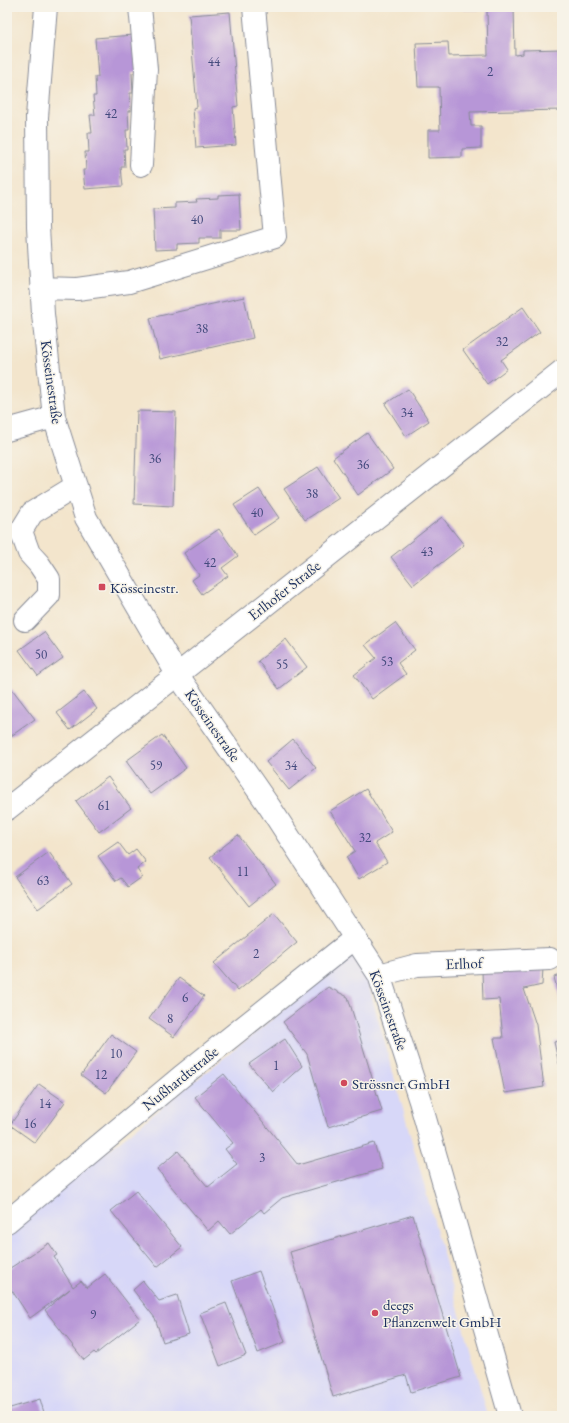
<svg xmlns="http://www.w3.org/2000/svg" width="569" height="1423" viewBox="0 0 569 1423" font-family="'EB Garamond',serif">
  <rect width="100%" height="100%" fill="#f7f3e8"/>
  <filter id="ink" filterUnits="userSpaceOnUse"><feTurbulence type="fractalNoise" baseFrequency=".025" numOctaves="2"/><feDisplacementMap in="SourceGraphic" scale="8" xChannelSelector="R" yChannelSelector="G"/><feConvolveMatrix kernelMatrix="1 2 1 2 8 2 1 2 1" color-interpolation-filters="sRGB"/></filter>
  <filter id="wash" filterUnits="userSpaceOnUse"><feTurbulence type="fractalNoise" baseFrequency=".012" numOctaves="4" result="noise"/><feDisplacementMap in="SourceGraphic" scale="16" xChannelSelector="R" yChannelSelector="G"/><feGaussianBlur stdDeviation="0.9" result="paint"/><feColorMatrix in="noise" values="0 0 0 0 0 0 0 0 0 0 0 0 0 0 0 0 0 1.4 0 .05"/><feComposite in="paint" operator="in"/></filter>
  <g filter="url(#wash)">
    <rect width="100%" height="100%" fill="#f3e5cc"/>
    <!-- built -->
    <path fill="#d7d7f8" d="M359,950L488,1416H7V1225L27,1215Z"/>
    <g id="blocks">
      <!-- building -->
      <path fill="#b796d7" d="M462,7H514L515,55L523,54V50L562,49V110L470,112L471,126H481V148L462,149V157L428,158V130H440L439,87H418L416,43L448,42L449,56L488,55L487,10H463Z
        M230,12L238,106L233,107L236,145L196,148L193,108L197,107L189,15Z
        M134,35L137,73H132L133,93H130L131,111H128L129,130H126L127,149H124L125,167H121L123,186L85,189L83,170H86L85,152H89L88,133H92L90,115H95L93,96H96L95,77H98L95,38Z
        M239,194L241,230H220V238H199V243L177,244V249L155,250L153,209L175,208V203L197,202L196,199L218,198V195Z
        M244,297L253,338L160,359L150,318Z
        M523,307L540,332L501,360L507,369L487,384L463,350Z
        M408,389L429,421L406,436L385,404Z
        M137,411L176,412L173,506L134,504Z
        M367,433L393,469L358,495L333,458Z
        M318,467L339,498L305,520L284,489Z
        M259,489L279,518L254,535L234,505Z
        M442,517L464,545L413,585L391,557Z
        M219,529L238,556L222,568L228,576L202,594L192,580L199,575L184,553Z
        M395,623L415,650L398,663L406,674L372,699L354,675L376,658L365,645Z
        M44,632L63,658L38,676L19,650Z
        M286,639L307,667L279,689L258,661Z
        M12,689L35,719L11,736L7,731V693Z
        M84,692L97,709L70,730L57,713Z
        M162,735L186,768L150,794L126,761Z
        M293,739L316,768L289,790L266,762Z
        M108,777L131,808L99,832L76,801Z
        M366,789L392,832L375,843L387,862L359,879L346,857L355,851L330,811Z
        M238,835L276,884L249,906L210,857Z
        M118,842L128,855L136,849L146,862L137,869L142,877L128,887L121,878L116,881L98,856Z
        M49,852L72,884L38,909L15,877Z
        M274,914L297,942L238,991L214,963Z
        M543,968L542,985L524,989L536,1025L544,1087L505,1093L494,1038H503L499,999L483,1000L482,971Z
        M562,975V1005H561L554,977Z
        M179,978L204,996L174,1037L149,1019Z
        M328,987L348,997L382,1111L328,1127L307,1054L283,1022Z
        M111,1034L136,1052L106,1093L81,1075Z
        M285,1039L302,1066L273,1092L249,1064Z
        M562,1040V1063L559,1064L554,1042Z
        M224,1074L298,1165L374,1143L382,1169L282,1198L264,1213L261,1209L230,1234L219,1221L208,1231L157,1169L178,1151L208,1187L237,1164L225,1149L233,1143L195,1097Z
        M39,1084L65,1102L35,1143L10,1125Z
        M136,1191L182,1247L157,1267L111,1211Z
        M413,1215L461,1377L411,1392L406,1375L333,1397L290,1252Z
        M49,1243L57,1255L54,1257L73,1287L81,1281L87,1288L105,1274L140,1319L96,1354L94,1352L84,1360L45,1310L70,1289L30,1318L7,1283V1270Z
        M259,1271L285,1342L258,1353L232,1281Z
        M143,1281L159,1301L177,1295L189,1334L163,1342L155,1318L133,1290Z
        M226,1303L246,1355L220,1366L200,1313Z
        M40,1399L45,1416H7V1409Z"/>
    </g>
  </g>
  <g filter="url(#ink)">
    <use href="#blocks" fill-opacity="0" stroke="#878a95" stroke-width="1"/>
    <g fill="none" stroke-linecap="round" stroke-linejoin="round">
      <!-- minor casing -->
      <g stroke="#878a95" stroke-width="24">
        <path id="minor" d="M46,7L37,117L38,227L43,314L54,417L86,518L177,674L269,806L379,975L420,1101L510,1416
          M140,7L146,69L141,165
          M41,288L77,289L129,282L275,237L254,7
          M7,430L54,417
          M25,620L49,595V579L39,564L29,553L21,531L32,513L76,486
          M7,809L562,371
          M379,975L417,965L550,959
          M7,1222L182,1076L355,938"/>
      </g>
      <!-- minor -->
      <use href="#minor" stroke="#fff" stroke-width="22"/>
    </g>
  </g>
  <!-- markers -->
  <g fill="#d1495b" stroke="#f7f3e8" stroke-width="1.5">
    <rect x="98" y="583" width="8" height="8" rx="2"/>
    <circle cx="344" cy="1083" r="4"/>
    <circle cx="375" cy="1313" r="4"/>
  </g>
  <g text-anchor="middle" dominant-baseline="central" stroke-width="3" stroke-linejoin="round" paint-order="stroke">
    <!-- number labels -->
    <g font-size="13" fill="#42497c">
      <text x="214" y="61">44</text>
      <text x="490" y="71">2</text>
      <text x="111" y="113">42</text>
      <text x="197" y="219">40</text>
      <text x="202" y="328">38</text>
      <text x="502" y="341">32</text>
      <text x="407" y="412">34</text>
      <text x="155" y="458">36</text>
      <text x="363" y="464">36</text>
      <text x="312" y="493">38</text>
      <text x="257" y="512">40</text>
      <text x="427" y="551">43</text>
      <text x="210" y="562">42</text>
      <text x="41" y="654">50</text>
      <text x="387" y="661">53</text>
      <text x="282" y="664">55</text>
      <text x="156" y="765">59</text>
      <text x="291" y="765">34</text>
      <text x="104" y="805">61</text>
      <text x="365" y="837">32</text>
      <text x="243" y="871">11</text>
      <text x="43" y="880">63</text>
      <text x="256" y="953">2</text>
      <text x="185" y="997">6</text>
      <text x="170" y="1018">8</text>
      <text x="116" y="1053">10</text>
      <text x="276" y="1065">1</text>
      <text x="101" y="1074">12</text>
      <text x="45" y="1103">14</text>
      <text x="30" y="1123">16</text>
      <text x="262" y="1157">3</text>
      <text x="93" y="1314">9</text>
    </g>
    <!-- street labels -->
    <g font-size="15" fill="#1b2f5e" stroke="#f7f3e8">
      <text transform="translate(52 382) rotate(82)">Kösseinestraße</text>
      <text transform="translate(284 590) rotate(-38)">Erlhofer Straße</text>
      <text transform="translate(213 725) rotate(55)">Kösseinestraße</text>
      <text transform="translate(464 963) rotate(-2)">Erlhof</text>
      <text transform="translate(389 1010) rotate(70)">Kösseinestraße</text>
      <text transform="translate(180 1078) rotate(-39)">Nußhardtstraße</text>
    </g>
    <!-- poi labels -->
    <g font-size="15" fill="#1b2f5e" stroke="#f7f3e8" text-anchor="start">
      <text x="110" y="587">Kösseinestr.</text>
      <text x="352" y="1083">Strössner GmbH</text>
      <text x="383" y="1304">deegs<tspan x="383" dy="17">Pflanzenwelt GmbH</tspan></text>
    </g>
  </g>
  <!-- margin -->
  <rect width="569" height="1423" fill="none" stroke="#f7f3e8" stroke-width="24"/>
</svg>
